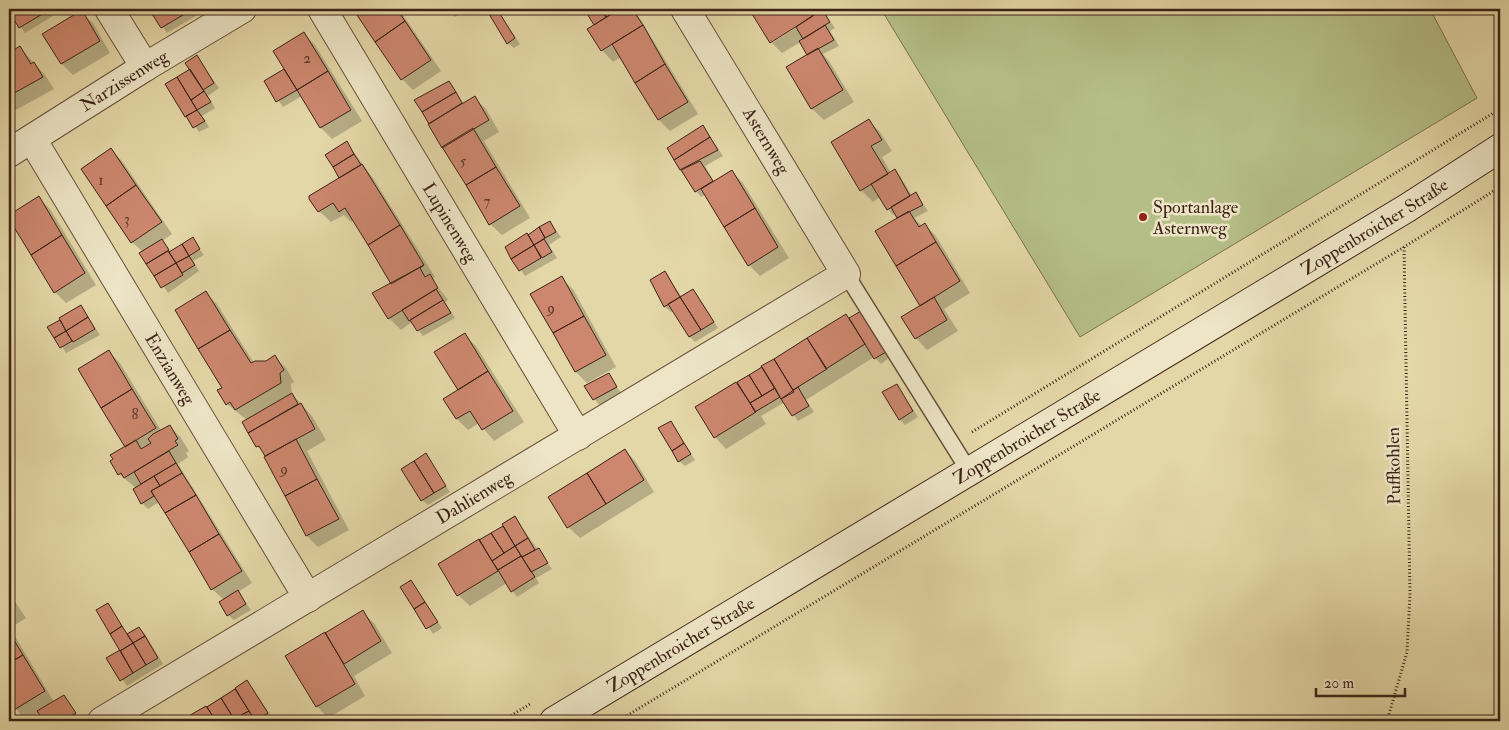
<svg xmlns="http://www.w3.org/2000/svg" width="1509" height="730" viewBox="0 0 1509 730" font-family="'IM FELL Double Pica',serif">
  <rect width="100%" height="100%" fill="#e4d7a7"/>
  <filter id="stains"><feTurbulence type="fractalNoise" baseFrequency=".004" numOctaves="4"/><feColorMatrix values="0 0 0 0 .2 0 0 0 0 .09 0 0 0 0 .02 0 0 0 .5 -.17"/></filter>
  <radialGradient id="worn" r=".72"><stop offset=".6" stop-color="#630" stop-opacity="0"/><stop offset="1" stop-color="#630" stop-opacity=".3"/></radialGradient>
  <!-- green -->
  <path fill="#b5be87" stroke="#78704e" d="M881,9H1430L1477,98L1080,337Z"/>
  <!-- shadow -->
  <path fill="#0003" fill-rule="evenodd" d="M24,9H49L53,16L25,33L13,15Z
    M150,9H203L204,11L167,33Z
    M354,9H399L441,71L413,90L402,79Z
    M448,9H464L465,10L455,17Z
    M586,9H632L639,17L698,114L670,131L659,120L621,57L613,62L602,50L596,25Z
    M750,9H812L815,15L822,10L835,28L830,31L839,46L823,54L829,61L854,102L824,120L812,109L788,68L808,55L801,42L782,53L771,42ZM799,23L800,25L772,43V40Z
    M497,10L520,44L514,48L508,43Z
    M81,12L93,23L110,53L73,75L62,64L44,34Z
    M304,34L315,45L362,121L332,139L321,128L302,96L283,107L265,81L285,69Z
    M20,48L45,75L54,89L14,111L9,106V55Z
    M197,57L219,88L208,96L215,108L202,116L209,127L199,132L167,85L191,70Z
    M449,83L464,104L474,98L486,109L499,132L484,141L530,218L502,235L490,224L430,123Z
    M9,110L13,117L9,120Z
    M869,121L880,132L892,151L882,157L891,173L895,170L900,176L912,196L915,194L928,211L914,218L922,226L925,225L936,236L970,293L944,309L958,331L927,350L916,338L922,306L899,218L896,213L893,215L888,209L880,197L873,202L861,190L832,142Z
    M703,126L723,156L705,166L714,182L732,172L743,183L789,258L760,276L749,265L706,194L701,197L696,191L669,148Z
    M347,143L373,178L435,277L432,279L448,300L445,302L455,318L423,336L412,322L401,330L389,318L374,294L392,283L354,220L351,222L344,215L331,222L319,211L341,179ZM437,287L439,288L428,295Z
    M111,150L122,161L172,234L162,241L171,252L192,239L204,255L193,261L199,271L168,293L141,253L143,252L132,242Z
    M39,198L50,209L96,285L66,303L55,292L9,216Z
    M550,222L561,237L549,245L557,258L525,276L506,247Z
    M665,273L682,297L693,290L698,296L718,328L695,342L690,337L674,310L671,312L665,307L651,280Z
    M561,278L573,289L616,367L587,383L576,372L532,294Z
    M206,293L217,304L254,363L266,362L275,357L286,368L294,382L291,384L292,394L312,416L326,440L307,451L349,530L318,547L307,536L265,454L257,446L244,422L247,420L227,404Z
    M81,306L100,335L66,353L49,327Z
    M861,312L890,357L881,364L874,357L806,400L814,412L798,421L785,402L761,416L766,424L726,449L715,437L737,384L846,315L850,319Z
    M464,335L476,346L524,422L494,441L479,423L468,430L457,419L445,400L460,391Z
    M109,352L120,363L162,432L170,426L181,438L189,451L186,453L188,457L178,464L252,583L238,592L251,610L234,620L228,615L224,600L212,589L159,502L148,509L142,503L136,488L119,474L112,461L126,447Z
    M608,374L621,393L599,405L586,387Z
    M896,385L918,417L905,425L900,420Z
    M671,423L695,460L685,466L679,461Z
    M625,450L636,462L654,492L580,538L568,527Z
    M426,455L450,492L428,505L422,500Z
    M515,518L552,569L536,578L539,583L517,597L507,583L470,606L458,595L479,541Z
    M411,581L442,628L433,634L402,587Z
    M9,593L26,618L10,628L54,702L64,696L80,719L77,721H45L40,712L26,721L9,700Z
    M108,605L128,635L139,628L145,634L163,664L127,686L108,658L121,650Z
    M362,612L374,623L392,653L354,676L365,696L328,718L317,706L287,657Z
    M247,681L273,719L270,721H183Z"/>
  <!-- building -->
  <path fill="#cc876e" stroke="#3c2216" d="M21,9H48L49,10L19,28L11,15Z
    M149,9H180L183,15L161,28Z
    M180,9H193L183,15Z
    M353,9H397L405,21L375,42Z
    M497,9L515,38L507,44L489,14Z
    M592,9H601L606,17L594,25L586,12Z
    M601,9H620L606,17Z
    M620,9H632L643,25L601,51L587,29Z
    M749,9H809L813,16L770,43Z
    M822,9L830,22L803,39L796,27Z
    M82,10L100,41L61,64L42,34Z
    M405,21L431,60L401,80L375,42Z
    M643,25L665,64L635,83L612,44Z
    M825,25L834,40L807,55L799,41Z
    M304,32L328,71L297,90L273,51Z
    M20,46L31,64L34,62L43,77L9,96V53Z
    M818,48L843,90L811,109L786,67Z
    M197,55L214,83L203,90L185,63Z
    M665,64L688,102L658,120L635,83Z
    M190,69L204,91L191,100L177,77Z
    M284,69L297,90L276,102L264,81Z
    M328,71L351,110L320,128L297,90Z
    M177,77L197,110L185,117L165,84Z
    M449,81L456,92L422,112L414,100Z
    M204,91L211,102L197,110L191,100Z
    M456,92L462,103L429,124L422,112Z
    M475,96L489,120L442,148L428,124Z
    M197,110L205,121L193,128L186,116Z
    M869,119L882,140L871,146L888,174L860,191L831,142Z
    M703,125L710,137L674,160L667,148Z
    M473,128L496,167L466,185L442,147Z
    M710,137L718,150L680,170L674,160Z
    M347,141L354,154L333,167L325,155Z
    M111,148L136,185L106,206L81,169Z
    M354,154L361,165L339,178L333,167Z
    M700,161L713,181L695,192L681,170Z
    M362,164L400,225L368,245L345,208L339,212L333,203L318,212L309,199V196Z
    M496,167L520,206L489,225L466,185Z
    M895,169L910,196L887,210L871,184Z
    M732,170L755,208L724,227L701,189Z
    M136,185L162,222L131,243L106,206Z
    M916,192L923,205L897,218L891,207Z
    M39,196L62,235L31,255L9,219V215Z
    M755,208L778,247L748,266L724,227Z
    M909,211L919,227L925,223L936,242L896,266L875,231Z
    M550,221L556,232L545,238L539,227Z
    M400,225L424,265L391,284L368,245Z
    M539,227L545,238L534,245L528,235Z
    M527,233L534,245L511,259L505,247Z
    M62,235L85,273L54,293L31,255Z
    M193,237L200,249L189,256L182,244Z
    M162,239L169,250L146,264L139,253Z
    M544,239L552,252L542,258L534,245Z
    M936,242L960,281L920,306L896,266Z
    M182,244L189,256L176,263L169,252Z
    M534,245L541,258L519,271L511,259Z
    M168,251L176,263L154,276L146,264Z
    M189,256L195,265L182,273L176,263Z
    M176,263L183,275L161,288L154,276Z
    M424,265L420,268L425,277L430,274L438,288L388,319L372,293Z
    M665,271L680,297L664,307L650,280Z
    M562,276L584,316L553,333L530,294Z
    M436,289L443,300L409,321L402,310Z
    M693,289L714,322L701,330L680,297Z
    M206,291L230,330L198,349L175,310Z
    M680,297L701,330L689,337L668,304Z
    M934,297L947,320L915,339L901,317Z
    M443,300L451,313L417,331L410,320Z
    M81,305L88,317L66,331L59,318Z
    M861,311L886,352L874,359L849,318Z
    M846,314L865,344L826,369L807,338Z
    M584,316L606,355L575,372L553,333Z
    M88,317L95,329L73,342L66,331Z
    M60,320L66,331L54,338L47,327Z
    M230,330L251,363L255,361H266L275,355L284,370L280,373L281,383L235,410L230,402L226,405L217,390L222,388L198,349Z
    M66,331L72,341L60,348L54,338Z
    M465,333L488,371L458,390L434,352Z
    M807,338L827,369L793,390L774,359Z
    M109,350L132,389L101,408L78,369Z
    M774,359L794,392L781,399L761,366Z
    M762,367L775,388L762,396L749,375Z
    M488,371L513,411L482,430L470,411L456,419L443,399Z
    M609,373L617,387L593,400L584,386Z
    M749,375L762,396L750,403L737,382Z
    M736,382L756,412L714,438L695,407Z
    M897,384L913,411L899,420L882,392Z
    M798,387L809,406L792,416L781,399Z
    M775,388L780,397L755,412L750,403Z
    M132,389L156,428L125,447L101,408Z
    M292,393L298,404L248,433L242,422Z
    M301,403L315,429L265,456L259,446L256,447L248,433Z
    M671,421L684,443L672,451L658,428Z
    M170,425L178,439L175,441L178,445L124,478L121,473L118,475L110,461L113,459L110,455L136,440L141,449L151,443L148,439L153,434Z
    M296,439L317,479L285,496L264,457Z
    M684,443L691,454L678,462L672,451Z
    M625,449L644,480L606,504L587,473Z
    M169,451L176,463L141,484L134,472Z
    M426,453L446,486L434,493L414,461Z
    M414,461L434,493L421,501L401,469Z
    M176,463L182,473L160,486L154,476Z
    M182,473L196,495L165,513L151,491Z
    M587,473L606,504L567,528L548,497Z
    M154,476L160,486L151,491L154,496L141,504L133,489Z
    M317,479L339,519L306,536L285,496Z
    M196,495L219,534L189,552L165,513Z
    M515,516L528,538L515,546L502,524Z
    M503,526L515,546L504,553L491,533Z
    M491,533L504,553L492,561L479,540Z
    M219,534L242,571L211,590L189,552Z
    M528,538L535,550L522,557L515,546Z
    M479,539L498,571L457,596L438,564Z
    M515,546L521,556L498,570L492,561Z
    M539,548L548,563L531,572L522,557Z
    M521,556L535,577L511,592L498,570Z
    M411,580L425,602L414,609L400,587Z
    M238,590L246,604L227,616L219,602Z
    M9,595L15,606L9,610Z
    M425,602L438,622L426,629L414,609Z
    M108,603L122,626L110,634L96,610Z
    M363,610L381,641L344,664L325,633Z
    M122,626L133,643L120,651L110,634Z
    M139,627L145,636L133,643L127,634Z
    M9,632L23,655L9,663Z
    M325,632L355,684L316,707L285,656Z
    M145,636L158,658L146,665L133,643Z
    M133,643L146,665L133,673L120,651Z
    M120,650L133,673L120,681L106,658Z
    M23,655L45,691L14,710L9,702V663Z
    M247,680L268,713L255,721L235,688Z
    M235,689L249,711L234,719L221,698Z
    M64,695L76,713L62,721H44L37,711Z
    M221,698L234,719L230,721H216L207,707Z
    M206,706L216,721H180Z
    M249,711L254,719L250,721H230Z"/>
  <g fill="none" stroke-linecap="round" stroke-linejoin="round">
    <!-- lane casing -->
    <g stroke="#664f3a" stroke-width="18">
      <path id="lane" d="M846,274L969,471"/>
    </g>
    <!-- street casing -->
    <g stroke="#664f3a" stroke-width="30">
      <g id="street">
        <path d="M109,9L145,67"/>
        <path id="s1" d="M322,9L578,436"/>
        <path id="s2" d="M32,139L308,598"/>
        <path id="s3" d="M9,153L145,67L242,9"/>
        <path id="s4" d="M102,721L846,274L685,9"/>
      </g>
    </g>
    <!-- secondary casing -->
    <g stroke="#3c2216" stroke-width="30">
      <g id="secondary">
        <path id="s5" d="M554,721L1407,208L1500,148"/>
      </g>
    </g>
    <!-- path -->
    <path stroke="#3c2216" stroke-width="3" stroke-dasharray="1 2.5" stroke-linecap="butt" d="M972,432L1500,109
      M502,721L530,704
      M618,721L1404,247L1500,187
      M1387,721L1407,652L1410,595L1404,247"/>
    <!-- lane -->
    <use href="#lane" stroke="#ede5c6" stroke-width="15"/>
    <!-- street -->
    <use href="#street" stroke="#ede5c6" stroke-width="28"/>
    <!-- secondary -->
    <use href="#secondary" stroke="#ede5c6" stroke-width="28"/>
  </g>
  <!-- markers -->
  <circle fill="#8f2418" stroke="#ede5c6" stroke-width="2" cx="1143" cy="217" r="5"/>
  <g text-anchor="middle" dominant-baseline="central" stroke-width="5" stroke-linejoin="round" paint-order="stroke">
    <!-- number labels -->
    <g font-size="15" fill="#603b2c">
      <text x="307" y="58">2</text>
      <text x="463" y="161">5</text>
      <text x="101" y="180">1</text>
      <text x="487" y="201">7</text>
      <text x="127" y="219">3</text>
      <text x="551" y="308">9</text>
      <text x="135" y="414">8</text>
      <text x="284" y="469">9</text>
    </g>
    <!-- street labels -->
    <g font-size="18" fill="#3c2216" stroke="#ede5c6">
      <text stroke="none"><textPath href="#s3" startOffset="136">Narzissenweg</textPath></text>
      <text transform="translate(766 141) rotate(59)">Asternweg</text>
      <text stroke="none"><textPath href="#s1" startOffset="249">Lupinenweg</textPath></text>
      <text stroke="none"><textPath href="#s5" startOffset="958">Zoppenbroicher Straße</textPath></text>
      <text stroke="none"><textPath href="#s2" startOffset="268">Enzianweg</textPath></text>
      <text stroke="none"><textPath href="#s5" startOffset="552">Zoppenbroicher Straße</textPath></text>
      <text transform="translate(1394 466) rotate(-91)">Puffkohlen</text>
      <text stroke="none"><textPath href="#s4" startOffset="434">Dahlienweg</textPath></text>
      <text stroke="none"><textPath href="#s5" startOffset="148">Zoppenbroicher Straße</textPath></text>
    </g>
    <!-- poi labels -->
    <g font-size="18" fill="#3c2216" stroke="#ede5c6" text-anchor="start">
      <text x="1153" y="207">Sportanlage<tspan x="1153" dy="21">Asternweg</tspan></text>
    </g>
  </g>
  <!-- margin -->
  <rect width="1509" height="730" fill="none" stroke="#e4d7a7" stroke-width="30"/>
  <rect x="10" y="10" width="1489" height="710" fill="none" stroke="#3c2216" stroke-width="2.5"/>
  <rect x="15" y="15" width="1479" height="700" fill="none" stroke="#3c2216"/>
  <!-- scale -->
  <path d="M1316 688v8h89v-8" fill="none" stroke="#3c2216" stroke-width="2.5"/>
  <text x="1324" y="688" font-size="15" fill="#3c2216" stroke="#ede5c6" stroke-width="4" paint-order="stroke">20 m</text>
  <rect width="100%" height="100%" filter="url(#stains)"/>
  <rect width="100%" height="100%" fill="url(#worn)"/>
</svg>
